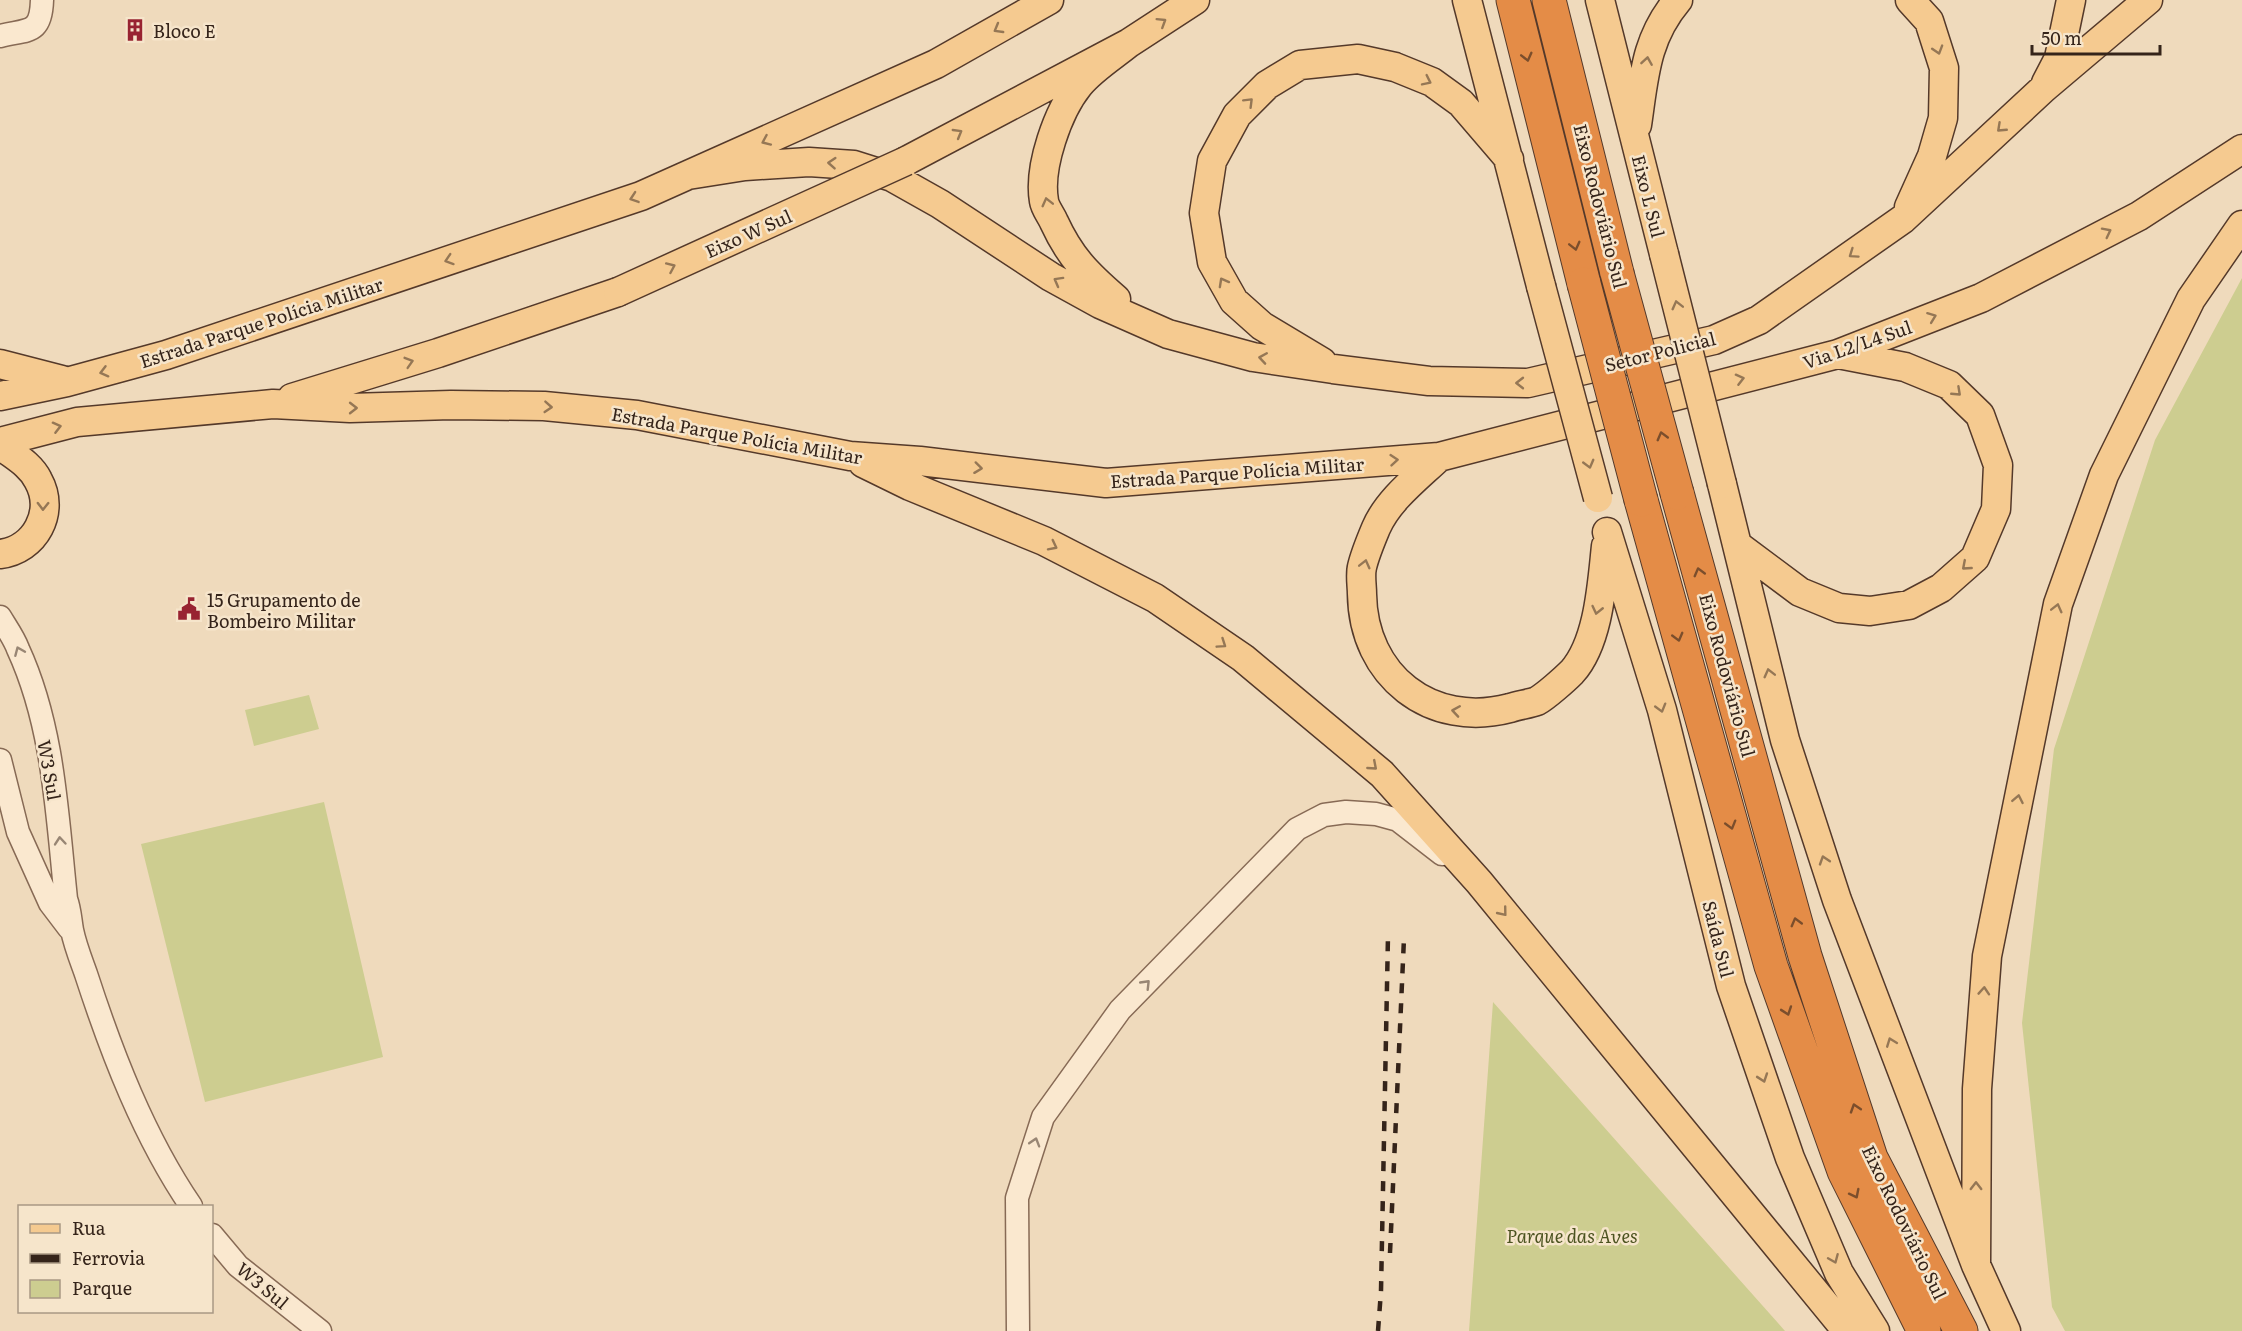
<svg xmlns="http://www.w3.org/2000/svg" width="2242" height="1331" viewBox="0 0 2242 1331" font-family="Literata,serif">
  <rect width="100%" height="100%" fill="#efdabc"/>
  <!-- green -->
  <path fill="#cdcd90" d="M2242,278V1331H2065L2052,1307L2022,1023L2054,749L2155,440Z
    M309,695L319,729L254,746L245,710Z
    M324,802L383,1057L205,1102L141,844Z
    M1493,1002L1785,1331H1469Z"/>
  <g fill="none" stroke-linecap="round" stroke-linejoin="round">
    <!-- minor casing -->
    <g stroke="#876a55" stroke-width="25">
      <path id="minor" d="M0,36C28,29 41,35 42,0
        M0,617C6,627 14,638 18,649C54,727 57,815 66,899C70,910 70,919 72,930C75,945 81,960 86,974C112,1054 144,1137 191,1206
        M0,760L18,832L50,903L69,928
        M212,1235L238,1266L320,1331
        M1018,1331L1017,1198L1043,1117L1120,1010L1297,829L1324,815L1346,812L1376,814L1398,820L1442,854"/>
    </g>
    <!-- major casing -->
    <g stroke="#54392a" stroke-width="31">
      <path id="major" d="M1467,0L1541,286
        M1600,0L1664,254
        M2046,83L2059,58L2071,0
        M1637,125C1644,78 1645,39 1678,0
        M906,161L1129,43L1195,0
        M688,175L745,166L809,162L854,165L892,177L940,204L1051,277L1100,304L1168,334L1253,357L1333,369L1429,381L1528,383L1714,340L1759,320L1903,219L2044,88L2148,0
        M1909,207L1932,156L1943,118L1944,68L1929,21L1910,0
        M1116,299C1087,274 1070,257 1054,222C1051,215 1045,208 1044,201C1038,167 1058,111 1079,85C1092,69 1113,56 1129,43
        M1322,362L1262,326L1234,301L1212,262L1204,213L1212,161L1237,115L1267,85L1300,65L1358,59L1395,67L1432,82L1461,103L1509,159
        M0,364L62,380
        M0,396L67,382L166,355L641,196L936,64L1049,0
        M292,398L438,353L618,292
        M0,442L77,422L273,404L350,408L451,405L544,406L637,415L850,456L920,461L1106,483L1439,457L1838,354L1981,298L2139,216L2242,149
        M0,445C14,456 30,464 38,480C56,512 35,550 0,554
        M1439,457C1417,478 1388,500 1376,528C1371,540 1365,554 1362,567C1360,575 1362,586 1362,594C1363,676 1431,729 1510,708C1519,705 1529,704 1537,701C1546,696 1565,679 1572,672C1599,642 1602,583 1606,546
        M863,463L910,486L1044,541L1155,598L1243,658L1382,774L1479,882L1847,1331
        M1722,484L1785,740L1837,900L1976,1265L2006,1331
        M1607,532L1662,710L1731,986L1790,1158L1839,1273L1875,1331
        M1737,545L1800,592L1839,608L1870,611L1909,605L1941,588L1975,558L1996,509L1998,465L1980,415L1949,385L1905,367L1838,354
        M1976,1265L1977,1089L1987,956L2058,604L2104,475L2191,299L2242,225"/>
    </g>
    <!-- highway casing -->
    <g stroke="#54392a" stroke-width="35">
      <path id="highway" d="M1513,0L1584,284
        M1549,0L1617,273
        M1677,493L1805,956L1871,1158L1961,1331
        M1641,500L1771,966L1844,1171L1924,1331"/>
    </g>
    <!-- minor -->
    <use href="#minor" stroke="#fae8cf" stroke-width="22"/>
    <!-- major -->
    <use href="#major" stroke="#f5ca90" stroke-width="28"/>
    <!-- highway -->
    <use href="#highway" stroke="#e48c47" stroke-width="33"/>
    <!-- rail -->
    <path stroke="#35241a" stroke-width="4.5" stroke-dasharray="10 10" stroke-linecap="butt" d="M1390,1253L1404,938
      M1378,1331L1381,1291L1388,935"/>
    <!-- major-bridge casing -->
    <g stroke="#54392a" stroke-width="31" stroke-linecap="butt">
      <path id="major-bridge" d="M1664,254L1722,484
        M1541,286L1598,498
        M618,292L906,161"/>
    </g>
    <!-- highway-bridge casing -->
    <g stroke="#54392a" stroke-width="35" stroke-linecap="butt">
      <path id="highway-bridge" d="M1617,273L1677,493
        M1584,284L1641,500"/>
    </g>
    <!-- major-bridge -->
    <use href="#major-bridge" stroke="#f5ca90" stroke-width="28"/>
    <!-- highway-bridge -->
    <use href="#highway-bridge" stroke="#e48c47" stroke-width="33"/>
  </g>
  <!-- one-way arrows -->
  <defs><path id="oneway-chevron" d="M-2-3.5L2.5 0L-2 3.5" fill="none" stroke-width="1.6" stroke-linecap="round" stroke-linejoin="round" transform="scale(1.5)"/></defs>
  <g stroke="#957755">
    <use href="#oneway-chevron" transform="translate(1162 22) rotate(-32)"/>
    <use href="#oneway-chevron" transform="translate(998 29) rotate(150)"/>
    <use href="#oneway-chevron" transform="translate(1938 50) rotate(73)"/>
    <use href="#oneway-chevron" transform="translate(1647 61) rotate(-81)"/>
    <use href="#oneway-chevron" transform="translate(1427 81) rotate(26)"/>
    <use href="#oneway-chevron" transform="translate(1249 102) rotate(-45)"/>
    <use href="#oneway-chevron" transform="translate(2001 128) rotate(137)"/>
    <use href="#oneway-chevron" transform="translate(958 133) rotate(-30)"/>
    <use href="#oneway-chevron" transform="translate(766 141) rotate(156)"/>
    <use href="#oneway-chevron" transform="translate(832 163) rotate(-176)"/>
    <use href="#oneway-chevron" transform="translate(634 198) rotate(161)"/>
    <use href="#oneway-chevron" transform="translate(1047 202) rotate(-104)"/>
    <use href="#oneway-chevron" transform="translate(2107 232) rotate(-27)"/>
    <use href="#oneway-chevron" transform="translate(1853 254) rotate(145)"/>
    <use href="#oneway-chevron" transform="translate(449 260) rotate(162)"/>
    <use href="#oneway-chevron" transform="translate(671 267) rotate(-24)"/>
    <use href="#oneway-chevron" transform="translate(1058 281) rotate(-151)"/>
    <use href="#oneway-chevron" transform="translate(1223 282) rotate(-119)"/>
    <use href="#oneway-chevron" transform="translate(1677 305) rotate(-104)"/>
    <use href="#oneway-chevron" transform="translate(1932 317) rotate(-21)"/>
    <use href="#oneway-chevron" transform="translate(1263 358) rotate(-171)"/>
    <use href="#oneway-chevron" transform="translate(409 362) rotate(-17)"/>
    <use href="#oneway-chevron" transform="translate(104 372) rotate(165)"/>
    <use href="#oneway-chevron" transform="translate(1740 379) rotate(-14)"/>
    <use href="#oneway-chevron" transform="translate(1520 383) rotate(180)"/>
    <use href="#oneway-chevron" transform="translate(1957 392) rotate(43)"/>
    <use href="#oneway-chevron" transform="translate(548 407) rotate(4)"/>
    <use href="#oneway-chevron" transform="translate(353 408)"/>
    <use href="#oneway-chevron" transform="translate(57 427) rotate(-14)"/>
    <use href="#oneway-chevron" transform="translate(1394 460) rotate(-5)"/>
    <use href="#oneway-chevron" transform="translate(1589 464) rotate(75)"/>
    <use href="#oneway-chevron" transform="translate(978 468) rotate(7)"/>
    <use href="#oneway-chevron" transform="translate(43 506) rotate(91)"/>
    <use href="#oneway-chevron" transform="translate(1053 546) rotate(27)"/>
    <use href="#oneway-chevron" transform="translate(1365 564) rotate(-76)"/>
    <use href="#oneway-chevron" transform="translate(1966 566) rotate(139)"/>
    <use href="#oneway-chevron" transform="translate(2057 608) rotate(-76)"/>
    <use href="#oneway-chevron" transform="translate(1597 610) rotate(103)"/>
    <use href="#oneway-chevron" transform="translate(1222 644) rotate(34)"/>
    <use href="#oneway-chevron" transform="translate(1769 673) rotate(-104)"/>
    <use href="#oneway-chevron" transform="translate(1661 708) rotate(74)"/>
    <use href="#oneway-chevron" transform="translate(1456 711) rotate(-171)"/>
    <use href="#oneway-chevron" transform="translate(1373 766) rotate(41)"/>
    <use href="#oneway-chevron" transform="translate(2018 799) rotate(-79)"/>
    <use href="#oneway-chevron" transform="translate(1824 860) rotate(-108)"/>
    <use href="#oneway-chevron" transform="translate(1503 912) rotate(51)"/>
    <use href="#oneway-chevron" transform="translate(1984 991) rotate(-86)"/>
    <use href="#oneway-chevron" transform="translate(1891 1042) rotate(-111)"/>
    <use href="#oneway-chevron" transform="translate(1763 1078) rotate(71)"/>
    <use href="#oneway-chevron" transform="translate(1976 1186) rotate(-90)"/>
    <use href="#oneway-chevron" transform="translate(1834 1259) rotate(67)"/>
  </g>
  <g stroke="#7b4e2c">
    <use href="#oneway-chevron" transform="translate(1527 57) rotate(76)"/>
    <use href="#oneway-chevron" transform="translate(1575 246) rotate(76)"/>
    <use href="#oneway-chevron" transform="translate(1662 436) rotate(-105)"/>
    <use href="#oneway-chevron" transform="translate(1699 572) rotate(-105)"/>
    <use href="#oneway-chevron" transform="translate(1678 637) rotate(75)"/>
    <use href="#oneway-chevron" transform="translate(1731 825) rotate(74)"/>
    <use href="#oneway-chevron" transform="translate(1796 922) rotate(-105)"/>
    <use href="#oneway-chevron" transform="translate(1787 1011) rotate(71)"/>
    <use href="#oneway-chevron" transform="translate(1855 1108) rotate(-108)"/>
    <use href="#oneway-chevron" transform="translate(1855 1194) rotate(63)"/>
  </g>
  <g stroke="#988674">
    <use href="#oneway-chevron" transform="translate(19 651) rotate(-113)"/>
    <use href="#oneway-chevron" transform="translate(60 841) rotate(-95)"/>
    <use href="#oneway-chevron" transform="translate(1146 984) rotate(-46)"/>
    <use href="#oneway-chevron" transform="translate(1035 1142) rotate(-73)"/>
  </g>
  <!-- icons -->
  <defs>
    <g id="building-bare" transform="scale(1.8)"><path d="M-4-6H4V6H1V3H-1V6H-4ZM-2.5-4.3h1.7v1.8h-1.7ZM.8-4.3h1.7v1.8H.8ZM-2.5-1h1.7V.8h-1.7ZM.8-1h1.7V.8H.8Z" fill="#982331" stroke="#f6e5cb" stroke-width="2.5" paint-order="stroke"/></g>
    <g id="civic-bare" transform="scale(1.8)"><path d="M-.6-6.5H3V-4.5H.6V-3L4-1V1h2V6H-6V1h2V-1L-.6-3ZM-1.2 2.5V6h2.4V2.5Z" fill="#982331" stroke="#f6e5cb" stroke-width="2.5" paint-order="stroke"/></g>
  </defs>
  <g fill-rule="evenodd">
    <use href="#building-bare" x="135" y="30"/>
    <use href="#civic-bare" x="189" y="609"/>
  </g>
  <g text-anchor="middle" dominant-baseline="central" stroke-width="5" stroke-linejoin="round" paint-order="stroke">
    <!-- poi labels -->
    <g font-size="18" fill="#35241a" stroke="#f6e5cb" text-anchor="start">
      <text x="153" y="30">Bloco E</text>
      <text x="207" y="599">15 Grupamento de<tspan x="207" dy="21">Bombeiro Militar</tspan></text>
    </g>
    <!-- street labels -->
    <g font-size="18" fill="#35241a" stroke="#f6e5cb">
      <text transform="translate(1649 196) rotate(76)">Eixo L Sul</text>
      <text transform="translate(1601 206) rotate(76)">Eixo Rodoviário Sul</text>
      <text transform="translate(748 233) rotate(-24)">Eixo W Sul</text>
      <text transform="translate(261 322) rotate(-18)">Estrada Parque Polícia Militar</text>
      <text transform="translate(1857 344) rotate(-19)">Via L2/L4 Sul</text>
      <text transform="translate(1660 351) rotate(-14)">Setor Policial</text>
      <text transform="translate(737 435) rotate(10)">Estrada Parque Polícia Militar</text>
      <text transform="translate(1237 472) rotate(-4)">Estrada Parque Polícia Militar</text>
      <text transform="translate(1728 675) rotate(75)">Eixo Rodoviário Sul</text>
      <text transform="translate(50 770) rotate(80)">W3 Sul</text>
      <text transform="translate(1719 939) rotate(76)">Saída Sul</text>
      <text transform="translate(1905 1222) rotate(64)">Eixo Rodoviário Sul</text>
      <text transform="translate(263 1285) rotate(40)">W3 Sul</text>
    </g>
    <!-- park labels -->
    <g font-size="18" font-style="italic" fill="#4c5320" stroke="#f6e5cb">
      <text x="1572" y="1235">Parque das Aves</text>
    </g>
  </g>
  <!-- legend -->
  <rect x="18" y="1205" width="195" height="108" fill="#f6e5cb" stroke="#a99884" stroke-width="1.5"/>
  <rect x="30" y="1224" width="30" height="9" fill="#f5ca90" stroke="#a99884" stroke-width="1.5"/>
  <text x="72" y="1235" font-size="18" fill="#35241a">Rua</text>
  <rect x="30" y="1254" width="30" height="9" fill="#35241a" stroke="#a99884" stroke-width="1.5"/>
  <text x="72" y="1265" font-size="18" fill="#35241a">Ferrovia</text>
  <rect x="30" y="1280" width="30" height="18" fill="#cdcd90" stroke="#a99884" stroke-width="1.5"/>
  <text x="72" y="1295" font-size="18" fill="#35241a">Parque</text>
  <!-- scale -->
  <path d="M2032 45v9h128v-9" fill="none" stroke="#35241a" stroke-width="3"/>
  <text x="2041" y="45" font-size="18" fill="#35241a" stroke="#f6e5cb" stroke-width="4.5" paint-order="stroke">50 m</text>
</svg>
